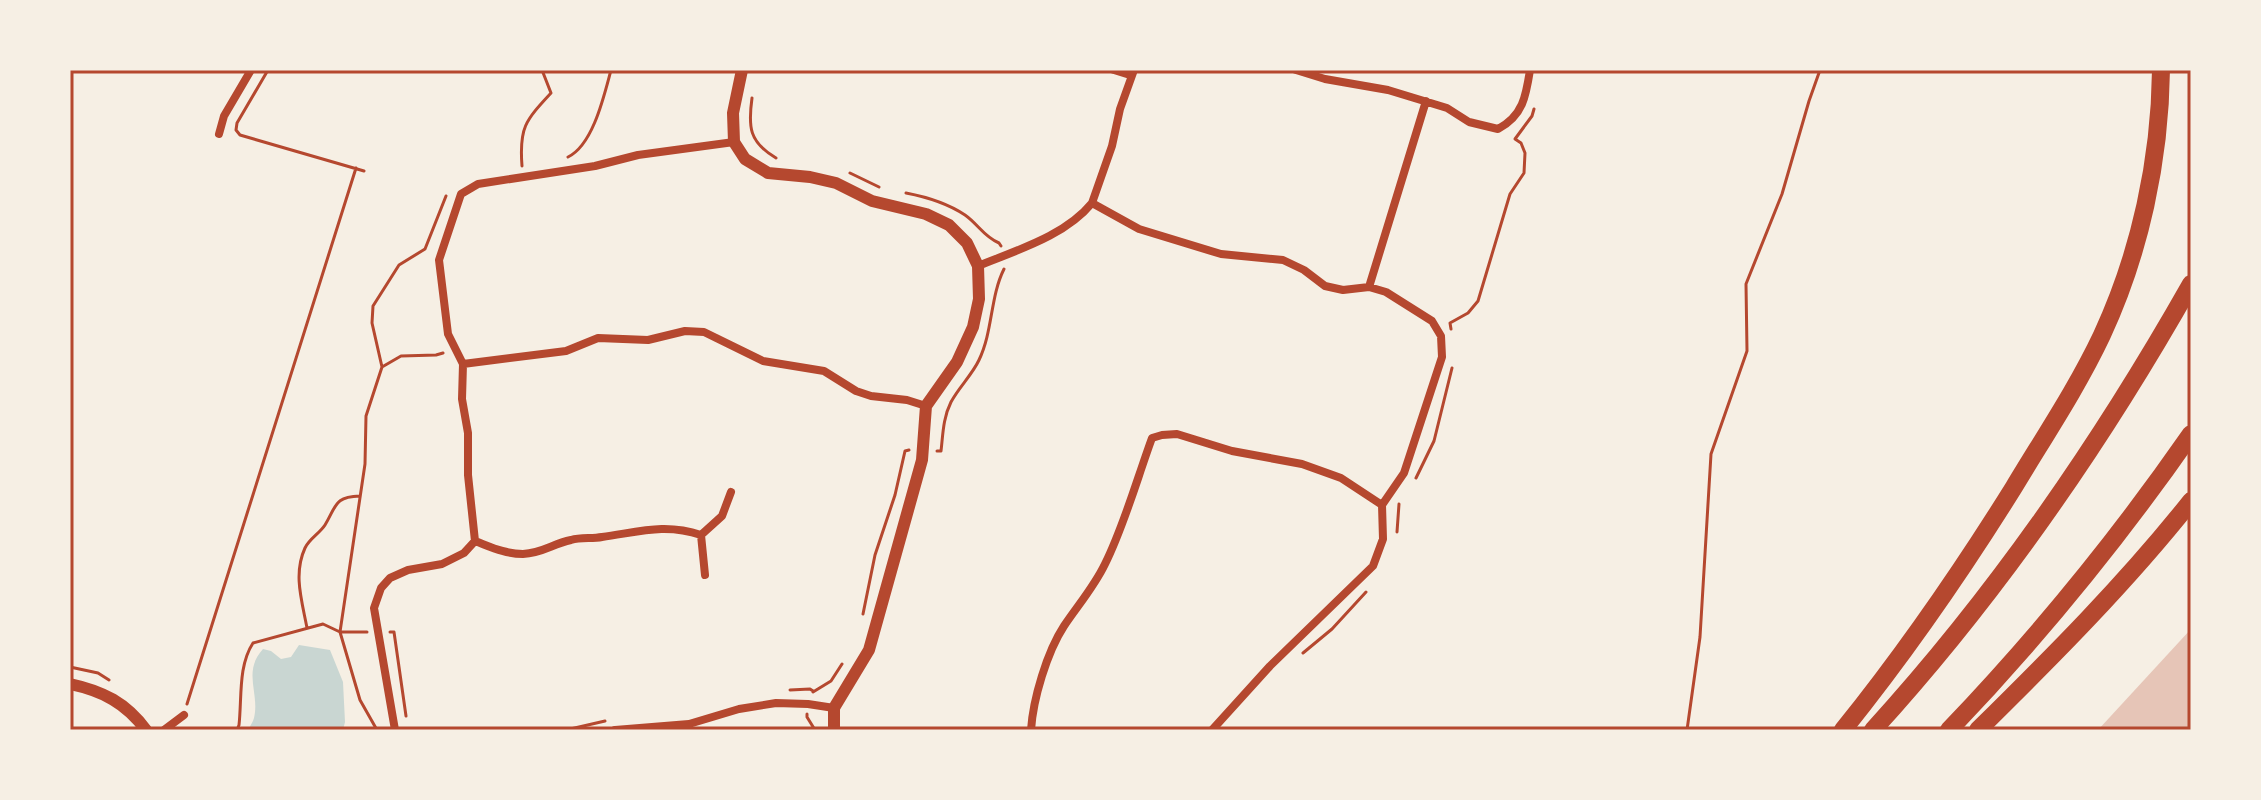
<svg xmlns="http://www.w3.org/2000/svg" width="2261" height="800" viewBox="0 0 2261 800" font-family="'Noto Serif',serif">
  <rect width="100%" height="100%" fill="#f6efe4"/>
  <!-- water -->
  <path fill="#c9d6d2" d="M299,645L330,650L343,682L345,722L343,730H248C250,726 253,722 254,718C260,693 242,672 263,649L271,651L281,659L291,657Z"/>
  <!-- building -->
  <path fill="#e6c5b7" d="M2191,629V730H2098Z"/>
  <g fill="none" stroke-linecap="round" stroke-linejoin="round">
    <!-- path -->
    <path stroke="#b5482f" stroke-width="3" d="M268,70L237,123L236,130L240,135L364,171
      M752,98C748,127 749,142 776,158
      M568,157C593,145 604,96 611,70
      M522,166C519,128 525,121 551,93L542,70
      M850,173L879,187
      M906,193C927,197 947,203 965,215C978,224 984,237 999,243L1001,246
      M1451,329L1450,323L1468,313L1478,301L1510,194L1524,173L1525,153L1521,143L1515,139L1532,116L1534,109
      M382,367L401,356L436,355L443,353
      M937,451H941C943,434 943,418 951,402C959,387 972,375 979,360C993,331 990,297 1004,269
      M1416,478L1434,441L1452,368
      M1397,532L1399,504
      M863,614L875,555L895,495L905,451L909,450
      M307,628C302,601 293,574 305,548C309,539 320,533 325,525C337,505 334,497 360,496
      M390,632H394L406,716
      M1303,653L1332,629L1366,592
      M70,667L98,673L109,680
      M790,690L810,689L813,691
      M813,692L831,681L842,664
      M187,704L356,168
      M807,714V717L815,730
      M237,730L239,725C242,698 238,666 253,643L323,624L340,632H367
      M377,730L360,700L340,632L365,464L366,416L382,367L372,323L373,306L399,265L425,249L446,196
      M566,730L605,721
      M1687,730L1700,637L1711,454L1747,351L1746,284L1782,194L1809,101L1820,70"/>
    <!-- minor -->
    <path stroke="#b5482f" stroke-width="8" d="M1114,70L1130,75
      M1296,70L1325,79L1388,90L1447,108L1469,122L1498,129C1523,116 1526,96 1530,70
      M219,134L224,116L251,70
      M1092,203L1112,146L1120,109L1134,70
      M978,266C1017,250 1065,236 1092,203L1139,229L1221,254L1283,260L1304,270L1325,286L1343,290L1369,287L1386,292L1432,321L1441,336L1442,357L1404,473L1382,505
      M1369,287L1426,101
      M463,364L566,351L598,338L648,340L685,331L704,332L763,361L824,371L856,391L871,396L907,400L926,406
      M475,541C491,547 505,554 523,554C543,553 552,544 571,540C581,537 592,539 602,537C639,532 665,523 701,535
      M705,575L701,535L722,516L731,492
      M164,730L184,715
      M395,730L374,608L381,588L390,578L408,570L442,564L464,553L475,541L468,475V433L462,399L463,364L448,334L439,260L461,194L478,184L595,166L638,155L734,142
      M615,730L689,724L739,709L776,703L808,704L834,708
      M1031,730C1033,699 1047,652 1064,626C1078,605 1094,587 1105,564C1124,526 1137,479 1152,438L1162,435L1177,434L1232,451L1302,464L1341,478L1382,505
      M1212,730L1270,666L1373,566L1383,539L1382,505"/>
    <!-- tertiary -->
    <path stroke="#b5482f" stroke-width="12" d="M742,70L733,113L734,142L745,159L768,173L810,177L836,183L872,201L926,214L949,225L967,243L978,266L979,299L973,327L957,362L926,406L922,460L869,650L834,708V730
      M70,684C103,691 126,703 146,730"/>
    <!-- motorway -->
    <path stroke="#b5482f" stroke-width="18" d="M1843,730C1905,653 1961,572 2014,487C2044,437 2077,388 2102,335C2140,253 2160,160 2161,70
      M1873,730C1996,595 2101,443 2191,284
      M1949,730C2037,638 2118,539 2191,434
      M1978,730C2052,657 2126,583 2191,501"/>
  </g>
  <!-- border -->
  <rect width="2261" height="800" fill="none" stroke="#f6efe4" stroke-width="144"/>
  <rect x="72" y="72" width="2117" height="656" fill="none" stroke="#b5482f" stroke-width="3"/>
</svg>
